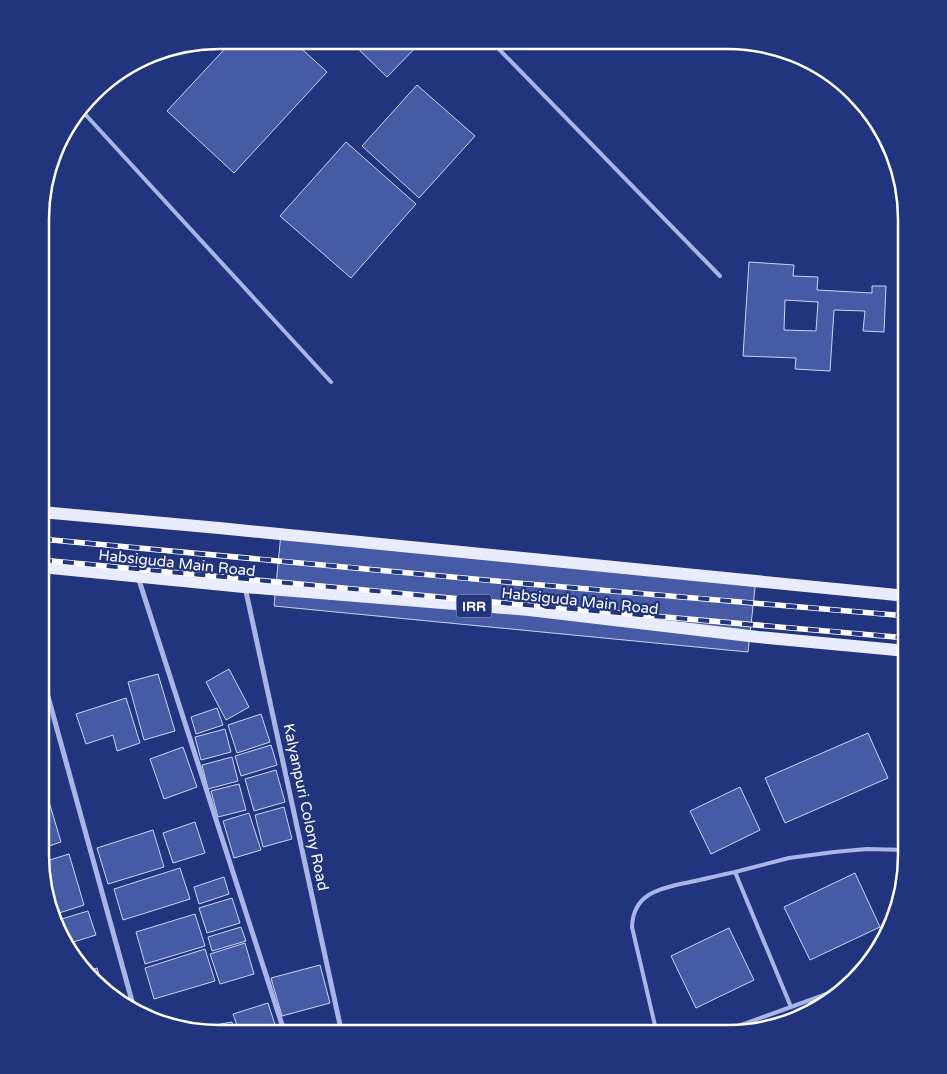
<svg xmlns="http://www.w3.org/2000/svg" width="947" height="1074" viewBox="0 0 947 1074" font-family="'Varela Round',sans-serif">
  <rect width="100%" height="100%" fill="#23347e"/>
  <!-- building -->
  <path fill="#475aa5" stroke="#cbd4f5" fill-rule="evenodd" d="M233,40H292L327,72L234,173L167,111Z
    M349,40L422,41L387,77Z
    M417,85L475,136L419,198L362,146Z
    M346,142L416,204L351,278L280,216Z
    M749,262L794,265L793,276L818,277L817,290L872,293V286H886L884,332L863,331L865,311L834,310L830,371L795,369L796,358L743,356ZM785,300L818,302L816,331L784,330Z
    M281,533L756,579L748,652L274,606Z
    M229,669L249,707L226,720L206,682Z
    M158,674L175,731L144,740L128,682Z
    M126,698L140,743L117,751L113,735L86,744L76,714Z
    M217,708L223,725L196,734L191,717Z
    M261,714L270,742L237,753L228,725Z
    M225,729L231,752L201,760L195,737Z
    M868,733L888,778L785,823L765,778Z
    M271,745L277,765L241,776L235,756Z
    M183,747L197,787L164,799L150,759Z
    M232,757L238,781L208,789L202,765Z
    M276,770L285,802L254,811L245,779Z
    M41,775L61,842L40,849Z
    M239,784L246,810L218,817L211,791Z
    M740,787L760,830L711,854L690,811Z
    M284,807L292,839L263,847L255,815Z
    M249,813L261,850L234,858L223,821Z
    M195,822L205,853L173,863L163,833Z
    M153,830L164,867L108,884L97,848Z
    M69,854L84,905L56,914L40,863Z
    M180,868L190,899L123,920L114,889Z
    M855,873L880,927L810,960L784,907Z
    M224,877L229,894L199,904L194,887Z
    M232,898L240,923L207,933L199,908Z
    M88,911L96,935L67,944L58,920Z
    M195,914L205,946L145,964L136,932Z
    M241,927L246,941L212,951L208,937Z
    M729,928L754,980L696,1008L671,956Z
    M245,943L254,974L220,984L210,954Z
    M205,949L215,981L154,999L145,968Z
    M320,965L330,1003L282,1016L271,978Z
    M97,968L102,984L88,971Z
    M268,1003L278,1034H240L233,1014Z
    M232,1022L234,1034H207L192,1029Z"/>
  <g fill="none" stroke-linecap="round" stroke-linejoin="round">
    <!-- lane -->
    <path stroke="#a8b5e6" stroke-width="4" d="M491,41L720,276
      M79,110L84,113L331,382
      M900,890L898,880L907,855
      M791,1007L843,988
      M657,1034L632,927C633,892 662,888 690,882C705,879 720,875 735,872
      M716,1034L791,1007L735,872L789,858L834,852L867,849L907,850"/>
    <!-- street -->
    <path stroke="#a8b5e6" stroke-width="5" d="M138,577L285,1034
      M245,587L342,1034
      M41,671L135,1012"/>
    <!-- primary -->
    <path stroke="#e9ecfd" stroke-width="12" d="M41,512L219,528L907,596
      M41,567L244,587L529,610L758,637L907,651"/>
    <!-- rail casing -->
    <g stroke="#fff" stroke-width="5.5">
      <path id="rail" d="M41,539L517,583L907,616
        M41,560L514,604L907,638"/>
    </g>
    <!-- rail -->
    <use href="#rail" stroke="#23347e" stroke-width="4" stroke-dasharray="11" stroke-linecap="butt"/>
  </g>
  <g text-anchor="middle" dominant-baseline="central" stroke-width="4.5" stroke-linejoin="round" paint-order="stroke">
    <!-- shield labels -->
    <rect fill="#23347e" stroke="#bdc2d8" stroke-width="1" x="456.5" y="594.5" width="35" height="23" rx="4"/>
    <g font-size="14" font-weight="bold" fill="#fff">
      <text x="474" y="606">IRR</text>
    </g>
    <!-- street labels -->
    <g font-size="15" fill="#fff" stroke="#23347e">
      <text transform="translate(177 563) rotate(6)">Habsiguda Main Road</text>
      <text transform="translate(580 601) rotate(6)">Habsiguda Main Road</text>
      <text transform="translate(306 807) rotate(78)">Kalyanpuri Colony Road</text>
    </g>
  </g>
  <!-- crop -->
  <path d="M0 0H947V1074H0ZM219 49H728A170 170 0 0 1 898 219V855A170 170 0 0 1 728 1025H219A170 170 0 0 1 49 855V219A170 170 0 0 1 219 49Z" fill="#23347e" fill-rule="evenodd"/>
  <path fill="none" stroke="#fff" stroke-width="2.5" d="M219 49H728A170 170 0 0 1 898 219V855A170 170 0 0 1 728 1025H219A170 170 0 0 1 49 855V219A170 170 0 0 1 219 49Z"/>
</svg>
